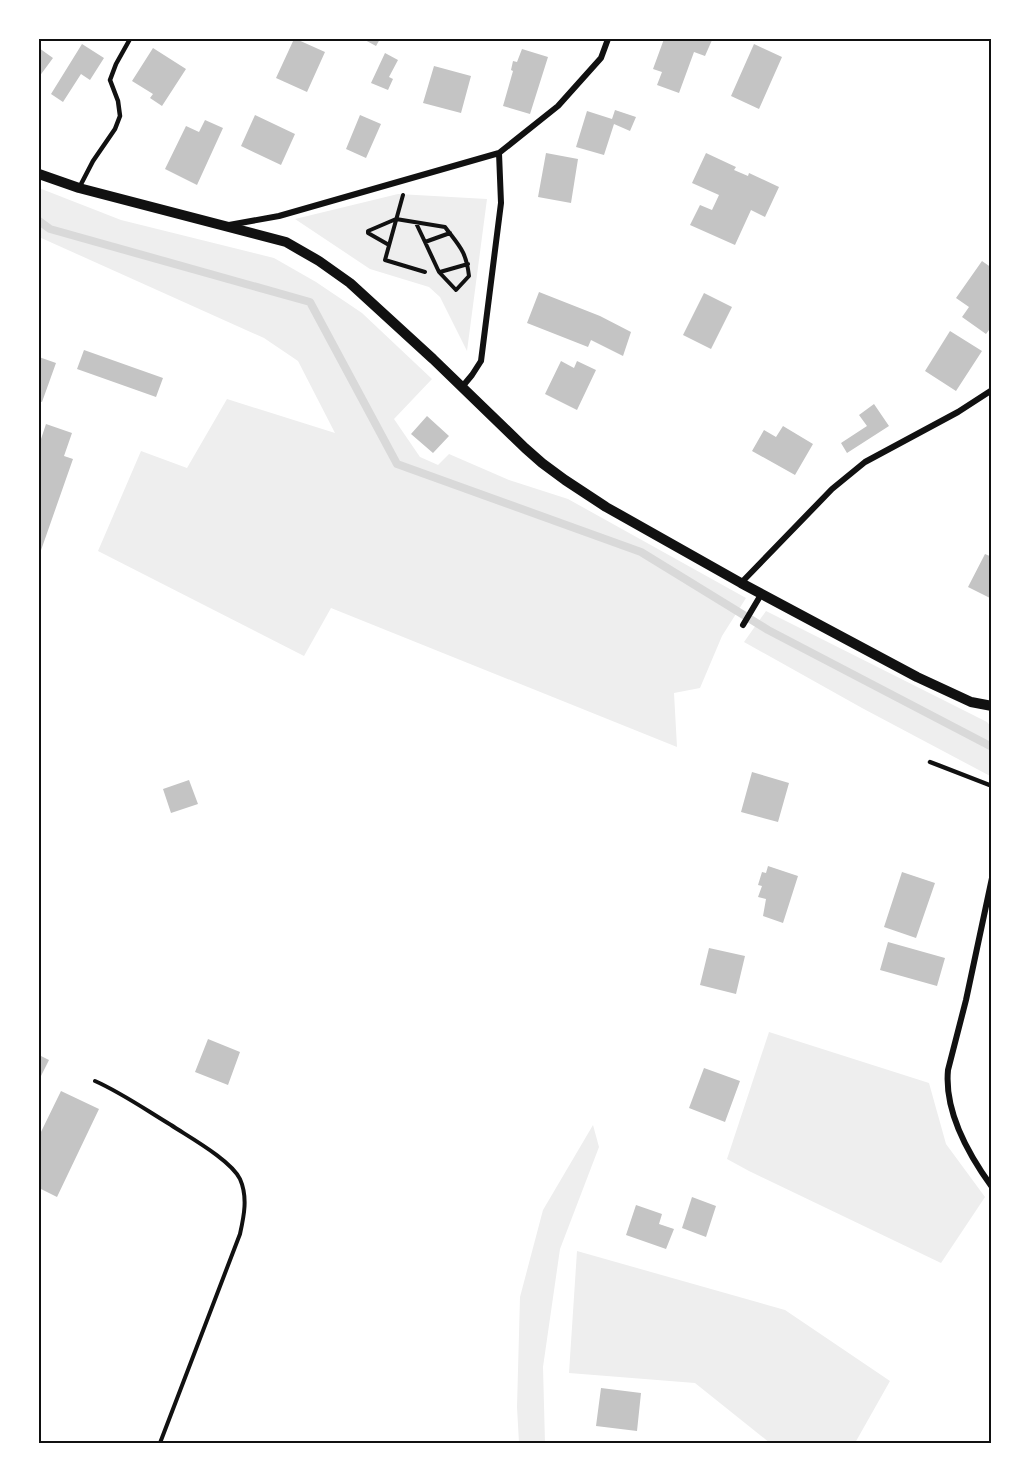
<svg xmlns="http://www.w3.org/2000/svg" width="1031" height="1482" viewBox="0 0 1031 1482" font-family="'Source Serif 4',serif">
  <rect width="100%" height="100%" fill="#fff"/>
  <!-- green -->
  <path fill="#eee" d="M39,188L121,220L274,258L316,282L362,313L432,379L394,419L420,457L438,465L449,454L509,480L568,499L746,598L722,636L700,688L674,693L677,747L331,608L304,656L98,551L141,451L187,468L227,399L335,433L298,361L264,338L39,237Z
    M398,194L487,199L467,351L440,297L429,287L370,269L295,219Z
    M766,611L987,722L992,728V777L862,708L744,642Z
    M769,1032L929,1083L946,1144L985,1197L941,1263L749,1171L727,1159Z
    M593,1125L599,1147L560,1249L543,1367L545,1443H519L517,1407L520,1297L543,1210Z
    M577,1251L785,1310L890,1381L855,1443H770L695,1383L569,1373Z"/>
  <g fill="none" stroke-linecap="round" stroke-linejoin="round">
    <!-- stream -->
    <path stroke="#d9d9d9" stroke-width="8" d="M39,221L50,229L310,302L397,464L641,552L768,630L992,747"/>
  </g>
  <!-- building -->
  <path fill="#c4c4c4" d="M294,39H296L325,52L307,92L276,78Z
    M363,39H380L376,46Z
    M664,39L712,40L705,56L694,52L679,93L657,85L662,72L653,69Z
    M82,44L104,58L90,80L81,74L63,102L51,94Z
    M754,44L782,57L759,109L731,96Z
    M39,48L53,58L39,77Z
    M153,48L186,69L162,106L150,98L153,94L132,81Z
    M522,49L548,57L530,114L503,106L513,71L511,70L513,61L517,62Z
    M385,53L398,60L389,77L393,79L388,90L371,83Z
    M434,66L471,76L461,113L423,103Z
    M615,110L636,117L630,131L614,124L604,155L576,147L587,111L612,119Z
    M255,115L295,134L281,165L241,146Z
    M360,115L381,124L366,158L346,149Z
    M205,120L223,128L197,185L165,169L186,126L199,132Z
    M546,153L578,159L571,203L538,197Z
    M706,153L736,167L734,170L748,176L749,173L779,187L765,217L751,210L735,245L690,225L700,205L712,210L719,195L692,183Z
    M982,261L992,268V326L986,334L962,317L969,307L956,298Z
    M539,292L600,316L631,332L623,356L591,340L588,347L527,323Z
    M704,293L732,307L711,349L683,335Z
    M950,331L982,351L956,391L925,371Z
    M84,350L163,378L156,397L77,369Z
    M39,357L56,363L42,402L39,401Z
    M561,361L574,368L577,361L596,370L577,410L545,394Z
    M874,404L889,426L847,453L841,443L867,426L859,415Z
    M427,416L449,436L433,453L411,434Z
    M46,424L72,433L64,456L73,459L39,556V445Z
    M783,426L813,444L795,475L752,451L764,430L776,437Z
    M985,554L992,557V599L968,587Z
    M752,772L789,783L778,822L741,812Z
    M189,780L198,804L171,813L163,789Z
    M768,866L798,876L783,923L763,916L766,899L758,897L762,886L758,885L762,872L766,873Z
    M902,872L935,883L916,938L884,927Z
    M888,942L945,958L937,986L880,970Z
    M709,948L745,956L736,994L700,985Z
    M208,1039L240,1052L228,1085L195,1072Z
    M39,1055L49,1060L39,1080Z
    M704,1068L740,1081L725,1122L689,1108Z
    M61,1091L99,1109L57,1197L39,1188V1136Z
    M692,1197L716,1206L706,1237L682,1228Z
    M636,1205L662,1214L659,1224L674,1229L666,1249L626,1235Z
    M601,1388L641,1393L637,1431L596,1426Z"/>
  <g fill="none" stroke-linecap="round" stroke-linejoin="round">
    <!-- path -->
    <path stroke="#111" stroke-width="4" d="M403,195L385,260L425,272
      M416,223L425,242
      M389,245L368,233V231L396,219L445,227C460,247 466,251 469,276L456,290L439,272L425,242L450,233
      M440,272L468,264
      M95,1081C122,1093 146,1110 171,1125C189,1137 231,1160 240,1179C248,1197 244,1216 240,1234L160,1443"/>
    <!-- service -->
    <path stroke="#111" stroke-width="4.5" d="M79,188L93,161L115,129L120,116L118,101L110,80L116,64L130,39
      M930,762L992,786"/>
    <!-- minor -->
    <path stroke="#111" stroke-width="6" d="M229,225L279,216L499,153L558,106L601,58L608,39
      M462,387L472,375L481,361L501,203L499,153
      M741,583L832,489L865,462L958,412L992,390
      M743,625L762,593
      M992,878L966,1000L948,1070C944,1112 968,1154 992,1187"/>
    <!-- tertiary -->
    <path stroke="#111" stroke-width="10" d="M39,174L79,188L286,242L319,261L350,283L433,359L525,448L542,463L565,480L606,507L741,583L917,677L971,702L992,706"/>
  </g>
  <!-- border -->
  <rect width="1031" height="1482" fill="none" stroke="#ffffff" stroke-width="81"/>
  <rect x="40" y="40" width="950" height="1402" fill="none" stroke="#111" stroke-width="2"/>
</svg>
